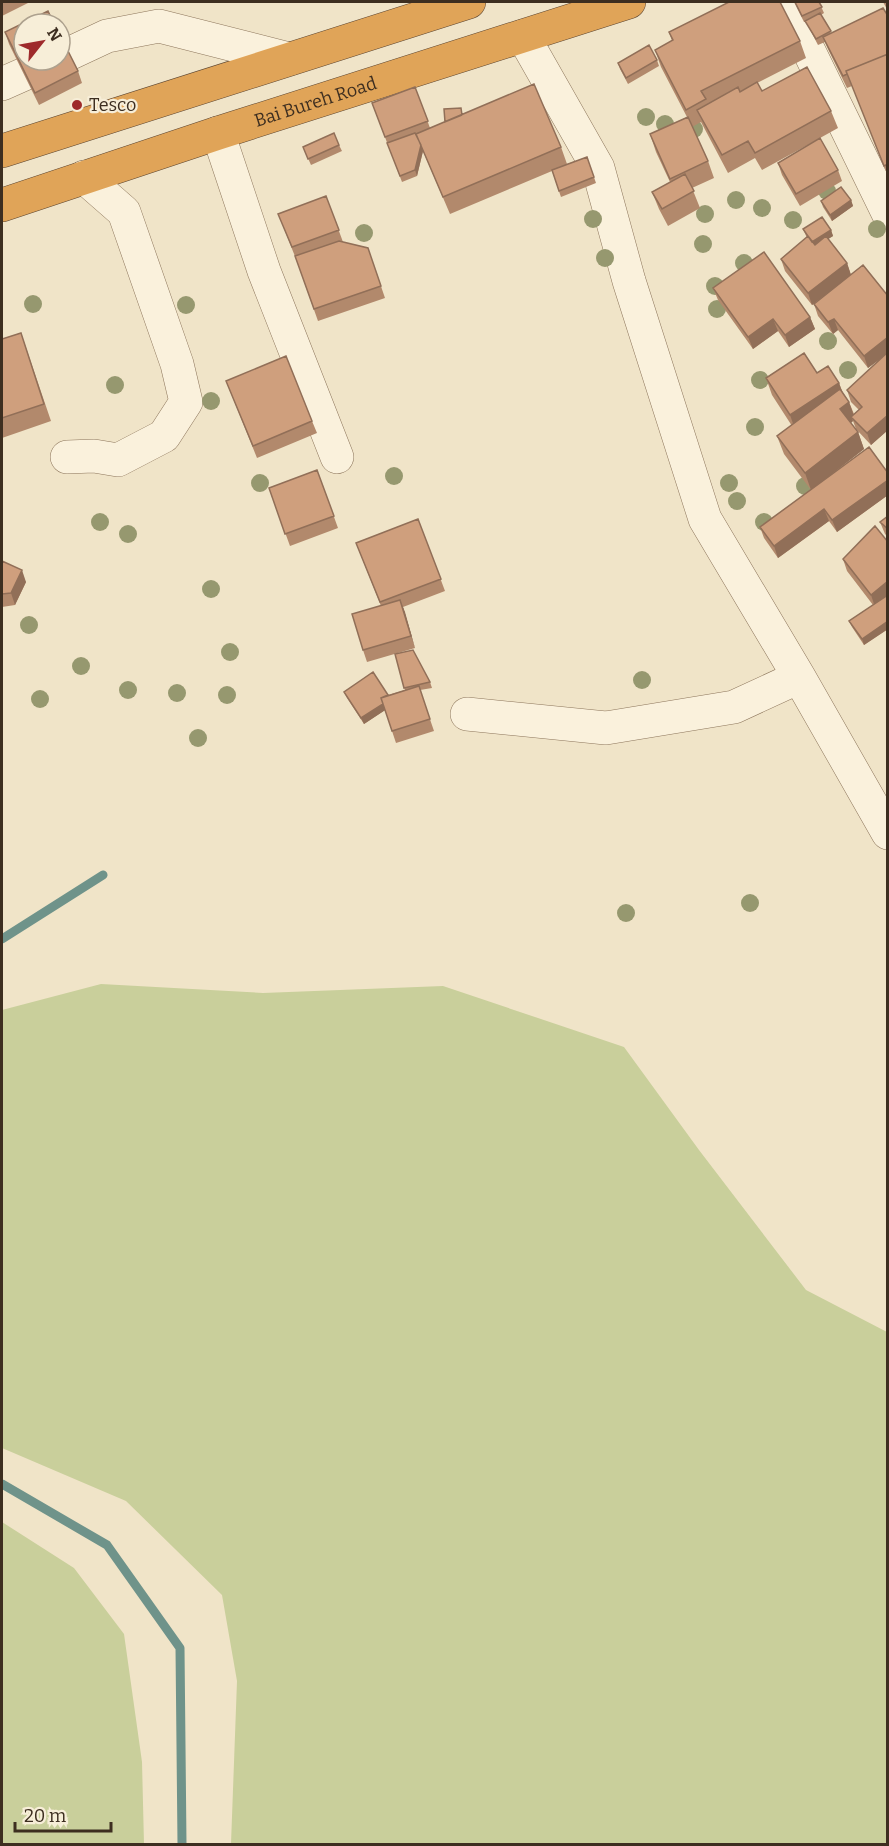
<svg xmlns="http://www.w3.org/2000/svg" width="889" height="1846" viewBox="0 0 889 1846" font-family="Bitter,serif">
  <rect width="100%" height="100%" fill="#f0e4c8"/>
  <!-- green -->
  <path fill="#c9cf9b" d="M101,984L263,993L443,986L624,1047L699,1150L806,1290L887,1332V1844H231L237,1681L222,1595L126,1501L2,1448V1010Z
    M2,1522L74,1568L124,1634L142,1762L144,1844H2Z"/>
  <g fill="none" stroke-linecap="round" stroke-linejoin="round">
    <!-- stream -->
    <path stroke="#6f938a" stroke-width="9" d="M2,939L103,875
      M2,1484L107,1545L180,1648L182,1844"/>
    <!-- minor casing -->
    <g stroke="#8d765c" stroke-width="34">
      <path id="minor" d="M785,2L888,213
        M523,36L598,168L629,281L705,519L799,677L888,833
        M60,58L107,36L159,26L289,59
        M2,84L56,60
        M218,133L264,271L337,457
        M67,457L94,456L118,460L164,436L186,402L177,364L124,212L84,177
        M467,714L606,728L734,707L799,677"/>
    </g>
    <!-- highway casing -->
    <g stroke="#5b4430" stroke-width="34">
      <g id="highway">
        <path d="M2,151L469,2"/>
        <path id="s1" d="M2,205L218,133L629,2"/>
      </g>
    </g>
    <!-- minor -->
    <use href="#minor" stroke="#faf1dc" stroke-width="33"/>
    <!-- highway -->
    <use href="#highway" stroke="#e0a458" stroke-width="33"/>
  </g>
  <!-- trees -->
  <g fill="#96986f">
    <circle cx="646" cy="117" r="9"/>
    <circle cx="665" cy="124" r="9"/>
    <circle cx="694" cy="129" r="9"/>
    <circle cx="827" cy="191" r="9"/>
    <circle cx="736" cy="200" r="9"/>
    <circle cx="762" cy="208" r="9"/>
    <circle cx="705" cy="214" r="9"/>
    <circle cx="593" cy="219" r="9"/>
    <circle cx="793" cy="220" r="9"/>
    <circle cx="877" cy="229" r="9"/>
    <circle cx="364" cy="233" r="9"/>
    <circle cx="703" cy="244" r="9"/>
    <circle cx="605" cy="258" r="9"/>
    <circle cx="744" cy="263" r="9"/>
    <circle cx="715" cy="286" r="9"/>
    <circle cx="33" cy="304" r="9"/>
    <circle cx="186" cy="305" r="9"/>
    <circle cx="717" cy="309" r="9"/>
    <circle cx="828" cy="341" r="9"/>
    <circle cx="848" cy="370" r="9"/>
    <circle cx="760" cy="380" r="9"/>
    <circle cx="115" cy="385" r="9"/>
    <circle cx="211" cy="401" r="9"/>
    <circle cx="755" cy="427" r="9"/>
    <circle cx="394" cy="476" r="9"/>
    <circle cx="260" cy="483" r="9"/>
    <circle cx="729" cy="483" r="9"/>
    <circle cx="805" cy="486" r="9"/>
    <circle cx="737" cy="501" r="9"/>
    <circle cx="100" cy="522" r="9"/>
    <circle cx="764" cy="522" r="9"/>
    <circle cx="128" cy="534" r="9"/>
    <circle cx="211" cy="589" r="9"/>
    <circle cx="29" cy="625" r="9"/>
    <circle cx="230" cy="652" r="9"/>
    <circle cx="81" cy="666" r="9"/>
    <circle cx="642" cy="680" r="9"/>
    <circle cx="128" cy="690" r="9"/>
    <circle cx="177" cy="693" r="9"/>
    <circle cx="227" cy="695" r="9"/>
    <circle cx="40" cy="699" r="9"/>
    <circle cx="198" cy="738" r="9"/>
    <circle cx="750" cy="903" r="9"/>
    <circle cx="626" cy="913" r="9"/>
  </g>
  <!-- wall -->
  <path fill="#b2896c" d="M2,2H30L2,16Z
    M794,2H819L824,13L821,15L831,33L888,16V176L852,86L847,88L828,49L825,42L818,45L806,22H804Z
    M883,2H888V11Z
    M5,32L78,71L82,83L39,105L9,44Z
    M669,32L800,41L806,58L757,83L762,91L831,111L838,128L820,138L838,170L842,181L800,206L782,175L778,163L815,141L762,170L755,158L728,173L701,122L692,127L708,161L714,178L692,188L700,208L668,226L659,209L652,192L670,182L656,152L650,134L687,117L661,67L655,50L672,41Z
    M657,60L659,66L628,84L620,69L618,63Z
    M415,87L430,128L463,114L561,147L567,164L587,157L596,183L561,197L552,171L450,214L423,151L417,176L402,182L372,103Z
    M339,145L342,151L311,165L303,147Z
    M326,196L343,242L368,248L385,298L318,321L296,259L283,226Z
    M851,200L853,206L832,221L823,207L821,201Z
    M803,229L831,230L833,236L828,239L847,263L851,275L812,305L785,271L781,259L807,238Z
    M863,265L888,296V430L871,445L856,429L853,421L851,423L858,432L864,449L827,478L869,447L888,473V495L837,532L829,521L778,558L764,538L760,527L811,490L784,454L777,436L792,426L772,395L766,378L804,353L817,373L828,366L839,383L843,393L849,402L854,414L859,410L851,402L847,390L884,356L868,368L838,330L833,334L818,316L814,304Z
    M713,288L810,317L815,329L789,347L778,331L753,349L718,300Z
    M21,333L51,421L2,438V339Z
    M226,381L312,421L317,433L257,458Z
    M317,470L338,528L290,546L269,488Z
    M888,516V537L885,534L880,522Z
    M418,519L445,591L403,607L415,648L367,662L363,650L381,606L356,543Z
    M888,542V629L864,645L852,627L849,621L873,605L847,571L843,559Z
    M2,561L26,582L15,605L2,607Z
    M395,654L430,682L432,688L420,690L434,731L396,743L385,710L364,724L347,698L344,692L388,695L405,690Z"/>
  <!-- shaded-wall -->
  <path fill="#916f58" d="M421,145L423,151L417,176L415,170Z
    M851,200L853,206L832,221L830,215Z
    M831,230L833,236L814,248L812,242Z
    M847,263L851,275L812,305L808,293Z
    M810,317L815,329L789,347L785,335Z
    M773,319L778,331L753,349L748,337Z
    M834,319L838,330L833,334L828,322Z
    M888,337V353L868,368L864,356Z
    M839,383L845,400L796,432L790,415Z
    M849,402L855,419L851,417L853,421L847,426L840,409Z
    M888,415V430L871,445L867,433Z
    M858,432L864,449L811,490L805,473Z
    M888,480V495L837,532L832,520Z
    M824,509L829,521L778,558L774,546Z
    M22,570L26,582L15,605L11,593Z
    M888,581V597L875,607L871,595Z
    M400,600L405,612L415,648L411,636Z
    M888,621V629L864,645L862,639Z
    M391,699L393,705L364,724L361,718Z"/>
  <!-- building -->
  <path fill="#cf9f7d" stroke="#916f58" stroke-width="1.5" d="M729,2H780L800,41L701,91L706,99L686,110L655,50L673,40L669,32Z
    M795,2H819L822,7L802,16Z
    M883,8L888,16V54L846,71L847,74L843,76L823,37Z
    M48,11L54,24H24V60H60V35L78,71L35,93L5,32Z
    M820,13L831,31L816,39L805,21Z
    M649,45L657,60L626,78L618,63Z
    M888,54V164L884,166L846,71Z
    M807,67L831,111L755,153L748,141L722,155L697,110L738,87L740,92L757,82L762,91Z
    M534,84L561,147L443,197L416,134Z
    M415,87L428,121L385,137L372,103Z
    M461,108L462,115L445,122L444,109Z
    M688,117L708,161L670,179L650,134Z
    M334,133L339,145L308,159L303,147Z
    M415,133L421,145L415,170L400,176L387,143Z
    M820,138L838,170L796,194L778,163Z
    M587,157L594,177L559,191L552,170Z
    M685,174L694,191L662,209L652,192Z
    M841,187L851,200L830,215L821,201Z
    M326,196L339,230L292,247L278,214Z
    M822,217L831,230L812,242L803,229Z
    M808,236L815,245L826,236L847,263L808,293L781,259Z
    M339,241L368,248L381,286L314,309L295,256Z
    M764,252L810,317L785,335L773,319L748,337L713,288Z
    M863,265L888,296V337L864,356L834,319L828,322L814,304Z
    M21,333L44,404L2,418V339Z
    M888,352V415L867,433L851,417L862,407L847,390Z
    M804,353L817,373L828,366L839,383L790,415L766,378Z
    M286,356L312,421L253,446L226,381Z
    M840,389L849,402L840,409L858,432L805,473L777,436Z
    M869,447L888,473V480L832,520L824,509L774,546L760,527Z
    M317,470L334,516L285,534L269,488Z
    M888,516V529L880,522Z
    M418,519L441,579L380,602L356,543Z
    M875,526L888,542V581L871,595L843,559Z
    M2,561L22,570L11,593L2,594Z
    M888,595V621L862,639L849,621Z
    M400,600L411,636L363,650L352,614Z
    M413,650L430,682L404,688L395,654Z
    M373,672L388,695L381,698L383,704L361,718L344,692Z
    M419,686L430,719L392,731L381,698Z"/>
  <!-- markers -->
  <circle fill="#9e2a2b" stroke="#f7eed8" stroke-width="2" cx="77" cy="105" r="6"/>
  <g text-anchor="middle" dominant-baseline="central" stroke-width="4.5" stroke-linejoin="round" paint-order="stroke">
    <!-- street labels -->
    <g font-size="18" fill="#3d2e20" stroke="#f7eed8">
      <text stroke="none"><textPath href="#s1" startOffset="330">Bai Bureh Road</textPath></text>
    </g>
    <!-- poi labels -->
    <g font-size="18" fill="#3d2e20" stroke="#f7eed8" text-anchor="start">
      <text x="89" y="105">Tesco</text>
    </g>
  </g>
  <!-- border -->
  <rect width="889" height="1846" fill="none" stroke="#3d2e20" stroke-width="6"/>
  <!-- north arrow -->
  <g transform="translate(42 42) rotate(59)"><circle r="28" fill="#f7eed8" stroke="#ada18e" stroke-width="1.5"/>
  <path d="M0-4.5L10 22L0 15L-10 22Z" fill="#9e2a2b"/>
  <text y="-9" font-size="16" font-weight="bold" text-anchor="middle" fill="#3d2e20">N</text>
  </g>
  <!-- scale -->
  <path d="M15 1822v9h96v-9" fill="none" stroke="#3d2e20" stroke-width="3"/>
  <text x="24" y="1822" font-size="18" fill="#3d2e20" stroke="#f7eed8" stroke-width="4.5" paint-order="stroke">20 m</text>
</svg>
